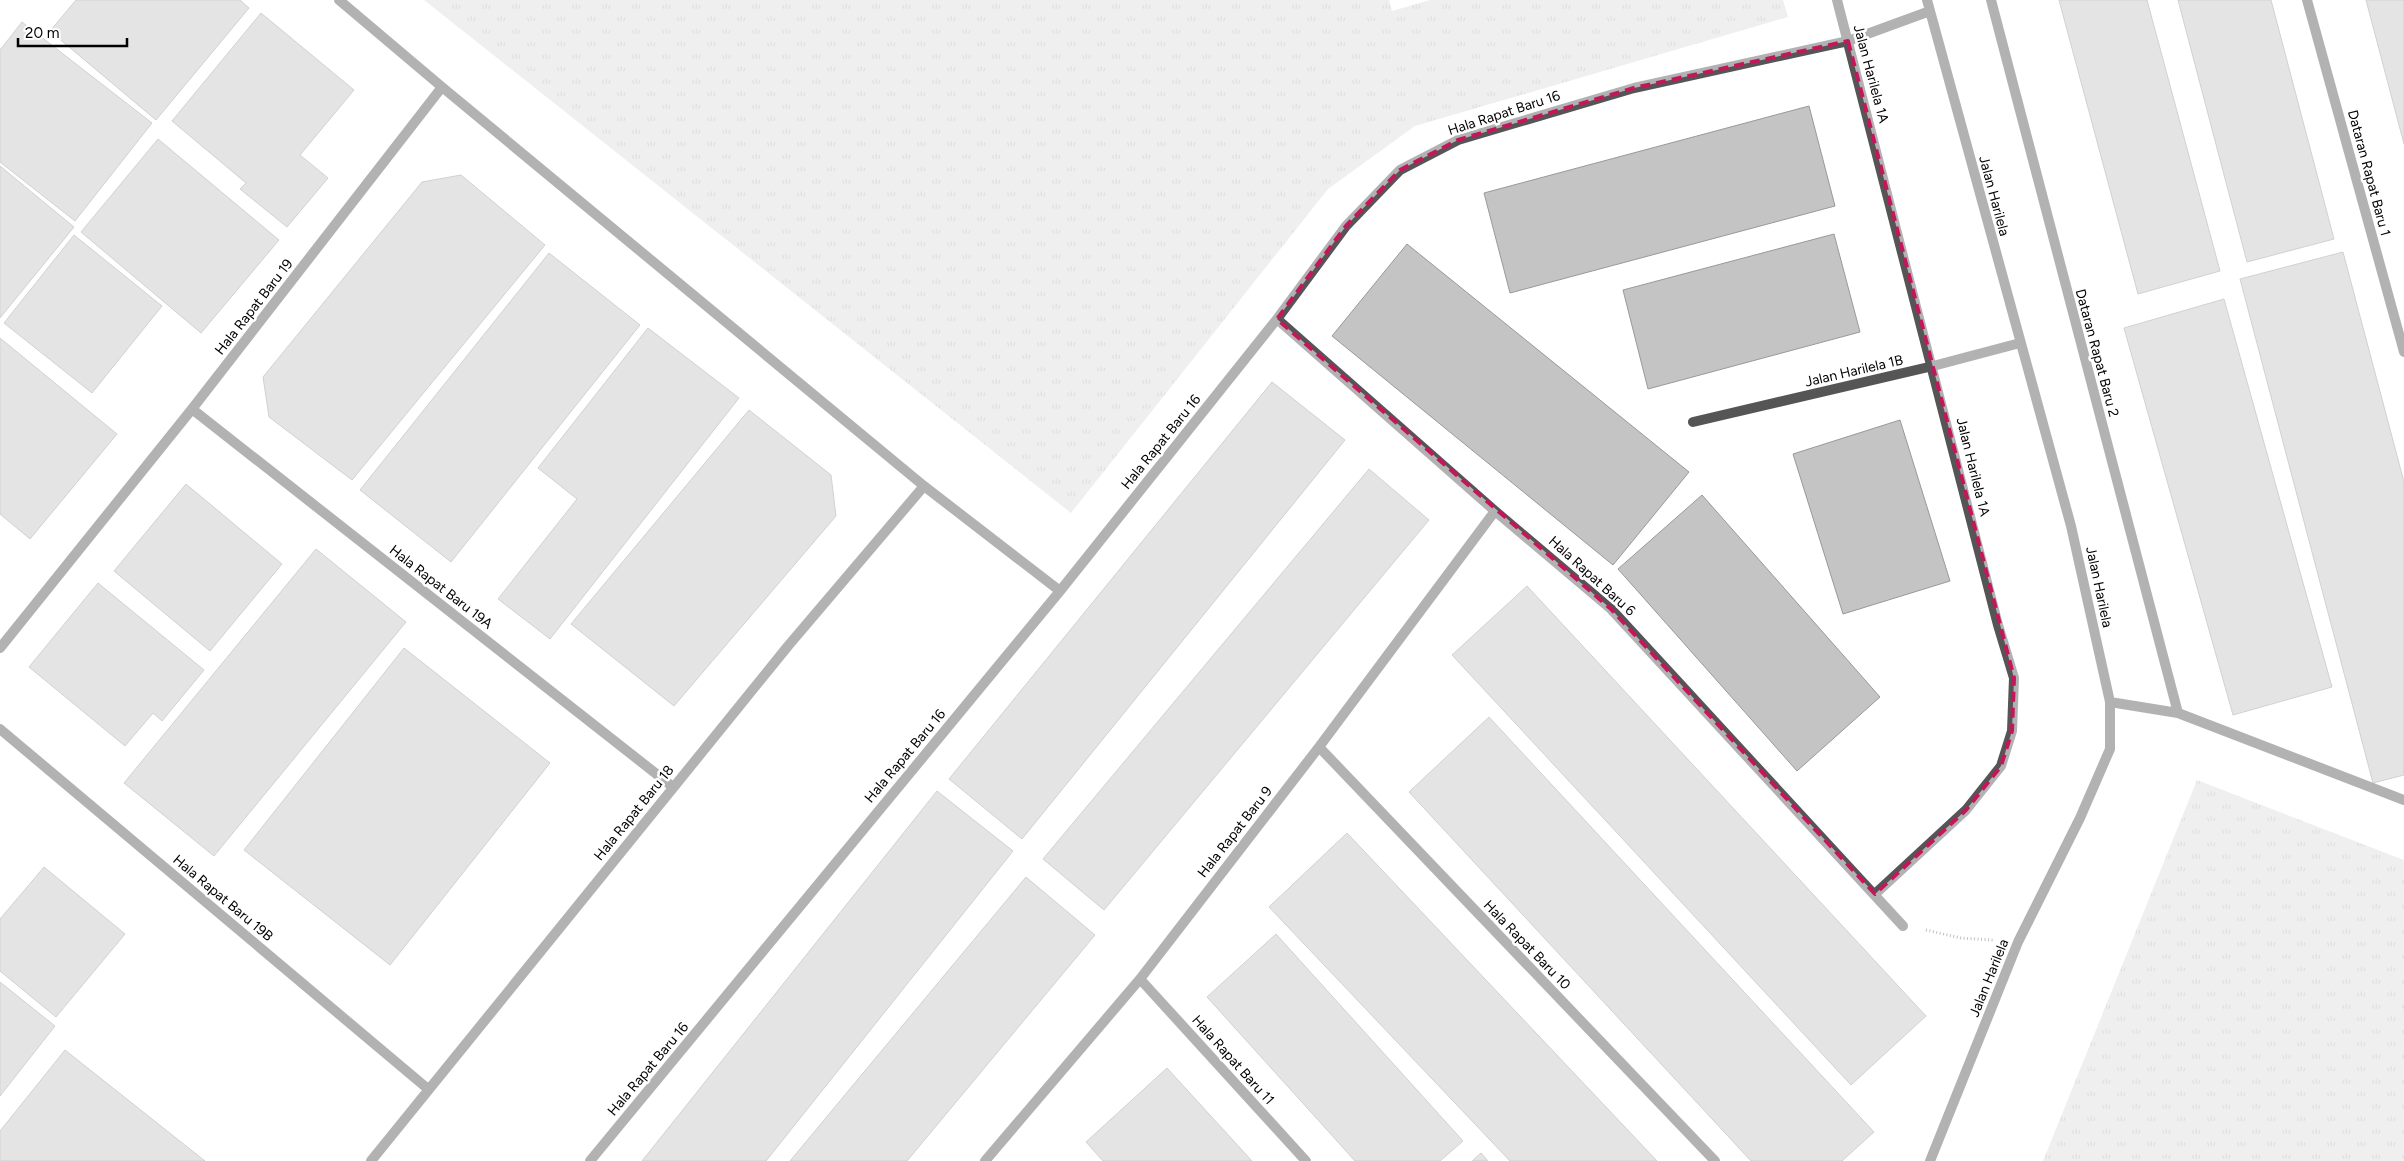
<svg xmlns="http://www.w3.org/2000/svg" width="2404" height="1161" viewBox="0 0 2404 1161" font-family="Figtree,sans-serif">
  <defs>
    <pattern id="grass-tufts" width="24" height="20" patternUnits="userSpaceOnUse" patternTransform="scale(1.25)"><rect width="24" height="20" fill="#dcdcdc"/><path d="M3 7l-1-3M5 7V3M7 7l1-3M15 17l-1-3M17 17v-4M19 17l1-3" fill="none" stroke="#bbb"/></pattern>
  </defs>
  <rect width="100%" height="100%" fill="#fff"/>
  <!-- grass -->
  <path fill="url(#grass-tufts)" d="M424,0H1389L1392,11L1430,0H1783L1788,17L1415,126L1328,189L1071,513Z
    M2197,780L2404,860V1161H2043Z"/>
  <!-- building -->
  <path fill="#c4c4c4" stroke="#999" d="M76,0H240L249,8L156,120L50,31Z
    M2059,0H2147L2220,271L2138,294Z
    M2178,0H2271L2334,239L2247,262Z
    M2366,0H2404V144Z
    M261,13L354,90L300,155L328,178L287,227L240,189L246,183L172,121Z
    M22,22L152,123L75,221L0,162V50Z
    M1809,106L1835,206L1510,293L1484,193Z
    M158,139L279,240L201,333L81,232Z
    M0,166L74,227L0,318Z
    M461,175L545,245L352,480L269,417L263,377L422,182Z
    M1834,234L1860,332L1648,389L1623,290Z
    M74,235L162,306L92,393L4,323Z
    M1407,244L1689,472L1613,565L1332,336Z
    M2343,252L2404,482V775L2373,783L2240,279Z
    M549,253L640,325L451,562L360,490Z
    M2224,299L2332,687L2233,715L2124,328Z
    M648,328L739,398L550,639L498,599L577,499L538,468Z
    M0,338L117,434L30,539L0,514Z
    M1272,382L1345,440L1022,839L949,779Z
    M749,410L831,475L836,516L674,706L571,624Z
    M1900,420L1950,581L1843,614L1793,454Z
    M1369,469L1429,520L1104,910L1043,859Z
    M186,484L282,564L210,651L114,571Z
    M1702,495L1880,697L1797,771L1618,569Z
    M316,549L406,622L214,856L124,783Z
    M98,583L204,670L162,721L153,713L125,746L29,667Z
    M1527,586L1926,1016L1851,1085L1452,655Z
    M404,648L550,763L390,965L244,850Z
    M1489,717L1874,1132L1842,1161H1751L1409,792Z
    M937,791L1013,851L766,1161H642Z
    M1347,833L1657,1161H1510L1269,907Z
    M44,867L125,934L56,1017L0,971V919Z
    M1026,877L1095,935L907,1161H790Z
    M1276,934L1463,1141L1440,1161H1355L1207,997Z
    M0,982L55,1026L0,1096Z
    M65,1050L205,1161H0V1131Z
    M1167,1068L1252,1161H1103L1086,1142Z
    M1481,1153L1488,1161H1472Z"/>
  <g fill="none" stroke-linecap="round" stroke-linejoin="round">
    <!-- path -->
    <path stroke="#777" stroke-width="3" stroke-dasharray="1 2.5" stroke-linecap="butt" d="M1926,930L1961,938L1993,940"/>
    <!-- street -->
    <path stroke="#555" stroke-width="10" d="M1837,0L1998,625L2014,678L2012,731L2001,766L1966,810L1875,894
      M1927,0L2071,526L2110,702V749L2080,818L2018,942L1930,1161
      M1991,0L2178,713
      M2307,0L2404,352
      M442,87L924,486L1060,591
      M1277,319L1495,511L1611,609L1903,926
      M192,409L673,787
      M1693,422L1933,366L2020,343
      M0,648L192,409L442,87L339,0
      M2110,702L2178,713L2404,800
      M0,729L428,1089
      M1319,747L1715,1161
      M1140,979L1306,1161
      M371,1161L788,646L924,486
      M590,1161L1060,591L1277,319L1346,226L1400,170L1458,140L1634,88L1848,41L1930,11
      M985,1161L1140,979L1319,747L1495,511"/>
  </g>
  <!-- marked area -->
  <path d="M0 0H2404V1161H0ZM1848,41L2014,678L2012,731L2001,766L1966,810L1875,894L1611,609L1277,319L1346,226L1400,170L1458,140L1634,88Z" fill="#fff" fill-opacity=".55" fill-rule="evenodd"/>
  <path fill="none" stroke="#c2185b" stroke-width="4" stroke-dasharray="10 6" stroke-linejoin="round" d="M1848,41L2014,678L2012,731L2001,766L1966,810L1875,894L1611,609L1277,319L1346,226L1400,170L1458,140L1634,88Z"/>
  <g text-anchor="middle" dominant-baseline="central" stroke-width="5" stroke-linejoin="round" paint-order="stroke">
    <!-- street labels -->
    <g font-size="14" fill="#000" stroke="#fff">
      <text transform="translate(1871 74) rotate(75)">Jalan Harilela 1A</text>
      <text transform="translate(1504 113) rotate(-18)">Hala Rapat Baru 16</text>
      <text transform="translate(2369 173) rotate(75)">Dataran Rapat Baru 1</text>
      <text transform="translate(1994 196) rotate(75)">Jalan Harilela</text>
      <text transform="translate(254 307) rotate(-52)">Hala Rapat Baru 19</text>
      <text transform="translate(2097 353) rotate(75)">Dataran Rapat Baru 2</text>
      <text transform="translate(1854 371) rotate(-13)">Jalan Harilela 1B</text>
      <text transform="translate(1161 442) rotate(-51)">Hala Rapat Baru 16</text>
      <text transform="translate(1973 467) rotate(76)">Jalan Harilela 1A</text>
      <text transform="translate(1592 576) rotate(42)">Hala Rapat Baru 6</text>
      <text transform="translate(441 587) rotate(38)">Hala Rapat Baru 19A</text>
      <text transform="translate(2099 587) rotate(78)">Jalan Harilela</text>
      <text transform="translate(905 756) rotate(-50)">Hala Rapat Baru 16</text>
      <text transform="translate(634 813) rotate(-51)">Hala Rapat Baru 18</text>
      <text transform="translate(1235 832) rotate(-52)">Hala Rapat Baru 9</text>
      <text transform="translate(223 898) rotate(40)">Hala Rapat Baru 19B</text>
      <text transform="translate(1527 945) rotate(46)">Hala Rapat Baru 10</text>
      <text transform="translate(1989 978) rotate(-68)">Jalan Harilela</text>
      <text transform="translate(1233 1060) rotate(48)">Hala Rapat Baru 11</text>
      <text transform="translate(648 1069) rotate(-50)">Hala Rapat Baru 16</text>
    </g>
  </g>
  <!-- scale -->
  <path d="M18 38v8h109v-8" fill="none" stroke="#000000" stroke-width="2.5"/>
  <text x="25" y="38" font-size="15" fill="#000000" stroke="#ffffff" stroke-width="4" paint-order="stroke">20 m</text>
</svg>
